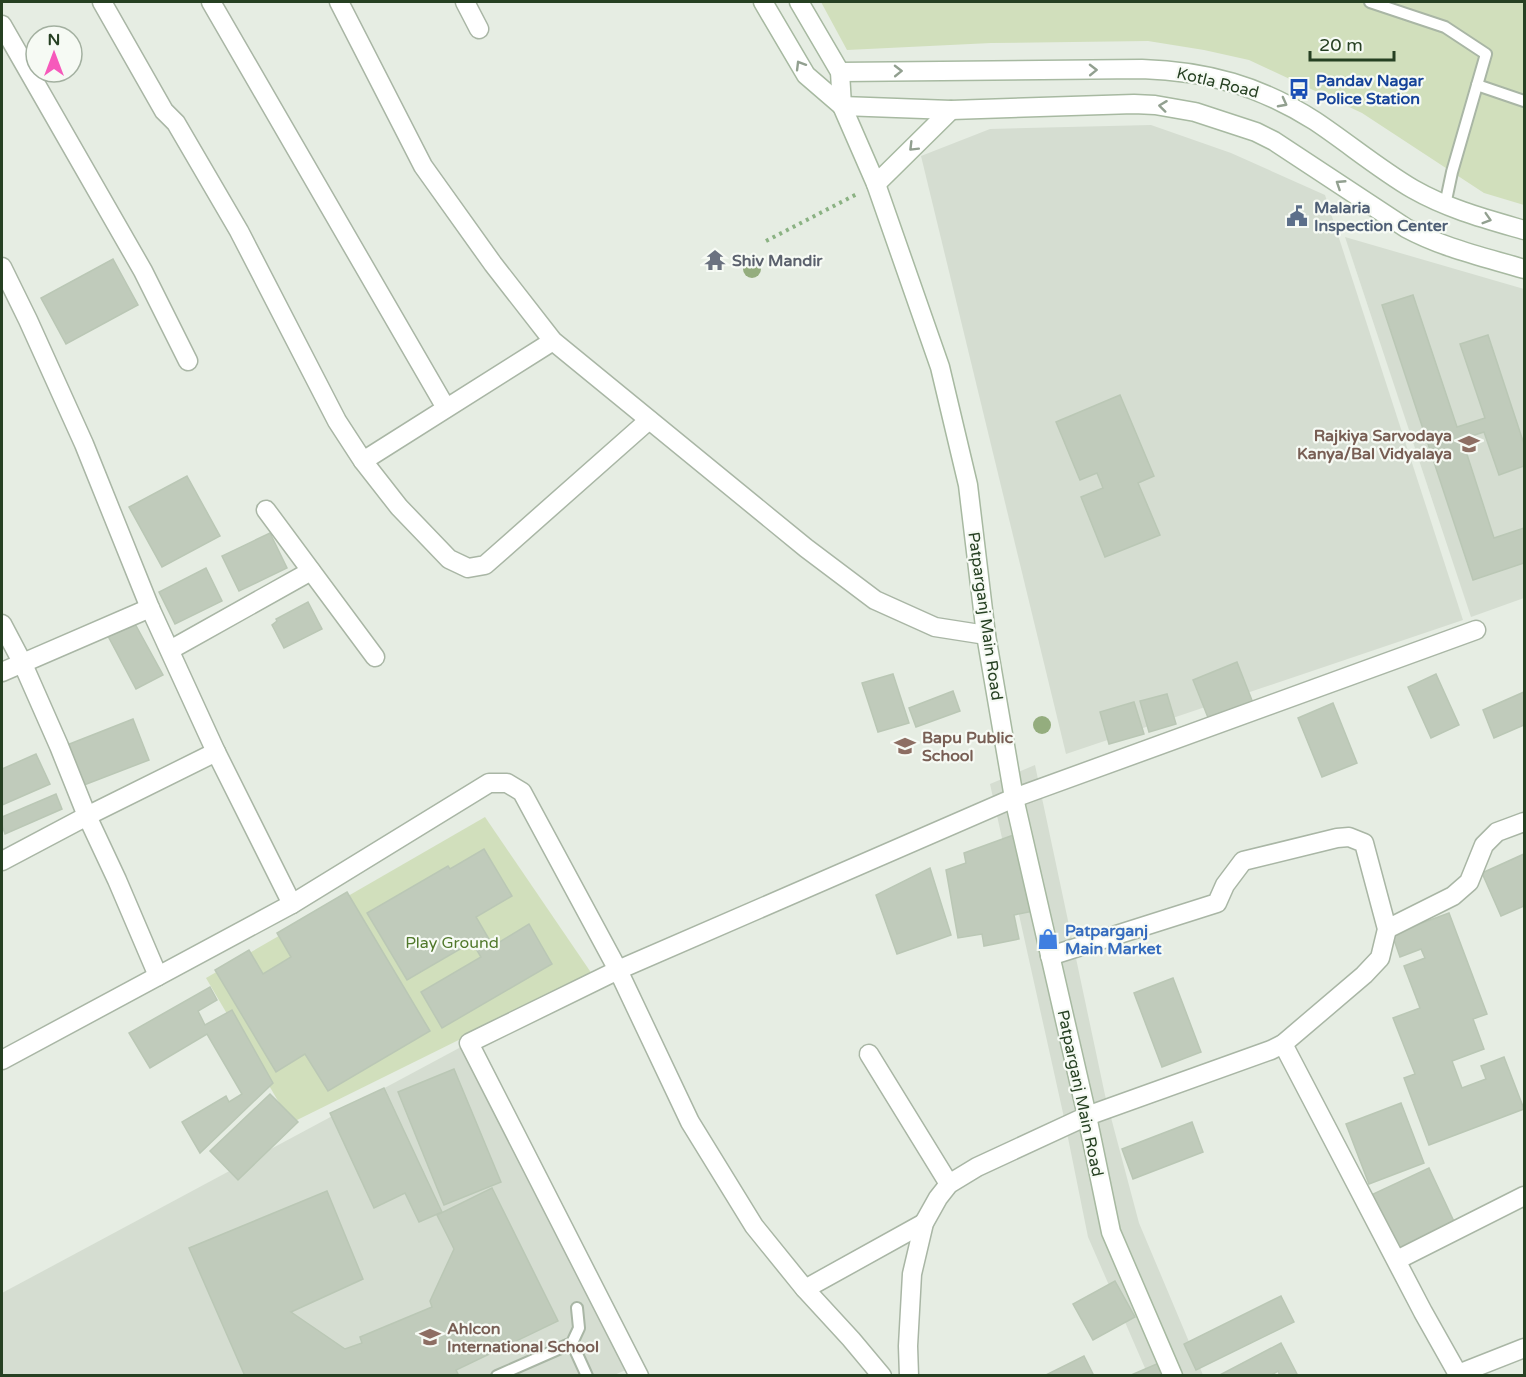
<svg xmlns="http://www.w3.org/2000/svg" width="1526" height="1377" font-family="'Varela Round',sans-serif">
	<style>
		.built { fill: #d5ddd1 }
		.green { fill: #d1dfbc }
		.building { fill: #c0cbbb; stroke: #bac7b5; stroke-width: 1.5 }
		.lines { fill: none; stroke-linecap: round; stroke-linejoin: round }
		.lane-casing { stroke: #a9b6a5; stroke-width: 14 }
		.street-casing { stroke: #a9b6a5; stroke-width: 21 }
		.secondary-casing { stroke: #a7b9a1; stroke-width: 21 }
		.path { stroke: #8bb283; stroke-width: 4; stroke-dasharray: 3 4.5; stroke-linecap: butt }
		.lane { stroke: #fff; stroke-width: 10 }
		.street { stroke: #fff; stroke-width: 18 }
		.secondary { stroke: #fff; stroke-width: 18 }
		.tree { fill: #94ad7e }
		.oneway { stroke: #92a090 }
		.labels { text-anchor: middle; stroke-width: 4.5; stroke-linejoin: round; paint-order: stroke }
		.transit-label { font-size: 16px; font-weight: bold; fill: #164399; stroke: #f6faf4; text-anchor: start }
		.street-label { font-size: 16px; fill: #264022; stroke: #f6faf4 }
		.service-label { font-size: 16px; font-weight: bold; fill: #4e5e75; stroke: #f6faf4; text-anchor: start }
		.worship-label { font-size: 16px; font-weight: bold; fill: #5b616d; stroke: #f6faf4; text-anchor: start }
		.education-label { font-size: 16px; font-weight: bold; fill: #785e54; stroke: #f6faf4; text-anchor: start }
		.shop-label { font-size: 16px; font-weight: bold; fill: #366cbe; stroke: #f6faf4; text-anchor: start }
		.park-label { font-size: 16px; fill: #50782b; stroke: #f6faf4 }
	</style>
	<rect width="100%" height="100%" fill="#e6ede3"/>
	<g class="built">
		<polygon points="1151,125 1231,153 1325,195 1463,620 1066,754 921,156 990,129"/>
		<polygon points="1345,237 1524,289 1524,598 1471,617"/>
		<polygon points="1035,765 1105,1095 1139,1223 1203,1375 1148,1375 1088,1237 1063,1113 990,784"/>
		<polygon points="461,1047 637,1365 612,1376 2,1376 2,1293"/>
	</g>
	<g class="green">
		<polygon points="821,2 1524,2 1524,205 1484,193 1362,113 1249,60 1204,50 1148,41 991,43 847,50"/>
		<polygon points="485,817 592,974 291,1123 206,978"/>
	</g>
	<g class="building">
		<polygon points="113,259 138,305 66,344 41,298"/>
		<polygon points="1413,295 1457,427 1485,418 1460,344 1488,335 1524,444 1524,466 1499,475 1484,432 1462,439 1494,538 1524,528 1524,563 1473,580 1382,305"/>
		<polygon points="1120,395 1154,476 1138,483 1160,535 1105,557 1081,497 1103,488 1097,473 1080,480 1056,422"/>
		<polygon points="187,476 220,536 162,567 129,507"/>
		<polygon points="270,533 287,568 239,591 222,556"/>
		<polygon points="206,568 222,601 175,624 159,592"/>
		<polygon points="308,602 322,629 284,648 272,625 277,621 276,619"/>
		<polygon points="134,622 163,675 136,689 108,636"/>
		<polygon points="1237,662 1255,708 1211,725 1193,680"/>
		<polygon points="893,674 909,723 878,732 862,683"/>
		<polygon points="1436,674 1459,725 1431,738 1408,687"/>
		<polygon points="953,691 960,711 916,727 909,708"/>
		<polygon points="1524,692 1524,725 1494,738 1483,710"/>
		<polygon points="1167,694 1176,724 1149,732 1140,701"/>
		<polygon points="1134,702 1144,734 1109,744 1100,712"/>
		<polygon points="1333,703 1357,763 1322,777 1298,718"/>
		<polygon points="133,719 149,760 84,785 67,745"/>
		<polygon points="36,754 50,784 2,805 2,769"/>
		<polygon points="56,794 62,809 5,834 2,825 2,817"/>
		<polygon points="1019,833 1034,911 1014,915 1019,939 984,946 982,934 958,938 946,870 966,863 964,853"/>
		<polygon points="484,849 512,896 476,917 493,946 529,924 552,964 442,1028 421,992 481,957 472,942 407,980 367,913 448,866 450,869"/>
		<polygon points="1524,854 1524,906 1501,916 1482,873"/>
		<polygon points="930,868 951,935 897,954 876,895"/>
		<polygon points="347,892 430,1031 328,1091 305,1054 276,1072 215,970 249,950 263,974 291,957 277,933"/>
		<polygon points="1449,913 1487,1014 1473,1019 1484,1049 1452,1061 1462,1088 1486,1079 1481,1066 1504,1057 1524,1109 1429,1145 1404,1078 1415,1074 1393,1018 1420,1008 1404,966 1425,958 1421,949 1400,957 1392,934"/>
		<polygon points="1173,978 1201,1052 1162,1067 1134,993"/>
		<polygon points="210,987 217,1000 198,1011 205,1025 232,1010 273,1083 200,1153 182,1122 226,1096 229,1102 242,1094 207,1034 150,1068 129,1033"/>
		<polygon points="454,1069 501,1182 444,1205 398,1092"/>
		<polygon points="384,1088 442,1212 419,1222 405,1193 374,1208 330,1113"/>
		<polygon points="270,1094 298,1122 238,1180 210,1151"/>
		<polygon points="1401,1103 1424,1163 1369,1184 1346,1124"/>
		<polygon points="1192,1122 1203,1152 1133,1179 1122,1149"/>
		<polygon points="1429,1168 1457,1228 1399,1254 1371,1195"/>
		<polygon points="492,1188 558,1321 456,1370 458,1374 455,1376 245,1376 189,1248 327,1191 363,1279 291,1312 345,1349 362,1343 360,1337 432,1307 430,1301 454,1249 437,1215"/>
		<polygon points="1115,1281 1135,1317 1093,1340 1073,1304"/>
		<polygon points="1281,1296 1294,1322 1196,1370 1184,1344"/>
		<polygon points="1281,1343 1298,1376 1280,1376 1278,1371 1270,1376 1218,1376"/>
		<polygon points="1084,1356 1094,1376 1044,1376"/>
		<polygon points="1159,1363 1165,1376 1129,1376"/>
	</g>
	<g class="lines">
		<defs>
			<g id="lane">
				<polyline points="1370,2 1445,27 1486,54 1452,172 1445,205"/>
				<polyline points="1477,85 1524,101"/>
				<polyline points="572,1343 587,1376"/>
				<polyline points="497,1376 572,1343 579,1328 577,1308"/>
			</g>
			<g id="street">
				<polyline points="102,2 164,111 176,123 239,231 337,421 363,461 399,507 449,559 468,568 485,565 649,420"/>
				<polyline points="211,2 446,408"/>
				<polyline points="339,2 423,166 493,264 553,341 806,548 875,600 935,627 986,635"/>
				<polyline points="465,2 479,29"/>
				<polyline points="2,25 143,271 188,361"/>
				<polyline points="2,267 28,320 84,444 150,608 216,752 292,904"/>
				<polyline points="363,461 553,341"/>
				<polyline points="266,510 375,657"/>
				<polyline points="2,624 22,662 59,746 87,816 117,880 158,976"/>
				<polyline points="170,650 311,571"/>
				<polyline points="2,672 150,608"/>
				<polyline points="2,861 87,816 216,752"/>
				<polyline points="1387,929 1453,896 1469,882 1484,845 1497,832 1524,822"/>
				<polyline points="1283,1044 1423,1312 1459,1376"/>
				<polyline points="869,1054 949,1184"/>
				<polyline points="2,1060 292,904 489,783 507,783 522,792 618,970 1014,798 1476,630"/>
				<polyline points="1397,1260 1524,1196"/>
				<polyline points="805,1289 924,1223"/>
				<polyline points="1458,1374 1524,1348"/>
				<polyline points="639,1376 469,1043 618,970 690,1122 754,1226 805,1289 851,1339 882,1376"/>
				<polyline points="909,1376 908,1346 912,1274 924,1223 938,1198 949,1184 977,1167 1087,1116 1271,1050 1283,1044 1364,975 1380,958 1387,929 1364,843 1349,837 1337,838 1243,861 1225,885 1217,903 1050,956"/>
			</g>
			<g id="secondary">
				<polyline points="763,2 806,75 842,106"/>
				<polyline points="799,2 840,72 842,106 876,184 940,367 968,485 986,635 1014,798 1087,1116 1111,1232 1173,1376"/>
				<path d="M840,72L1142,69C1207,71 1260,86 1315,121C1348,143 1379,169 1413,189C1448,209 1486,219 1524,230"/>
				<path d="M842,106L951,110L1134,104L1155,105L1195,112L1256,132L1274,141L1406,228C1443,248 1484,257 1524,269"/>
				<polyline points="876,184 951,110"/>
			</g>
		</defs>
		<use href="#lane" class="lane-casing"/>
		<use href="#street" class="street-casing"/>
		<use href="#secondary" class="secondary-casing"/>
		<polyline class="path" points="766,241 857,194"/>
		<use href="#lane" class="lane"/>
		<use href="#street" class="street"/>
		<use href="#secondary" class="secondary"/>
	</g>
	<g class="tree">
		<circle cx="752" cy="269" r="9"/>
		<circle cx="1042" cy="725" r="9"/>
	</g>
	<defs><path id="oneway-chevron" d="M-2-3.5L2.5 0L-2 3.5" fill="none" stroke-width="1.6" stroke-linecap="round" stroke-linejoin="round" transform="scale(1.5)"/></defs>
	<g class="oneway">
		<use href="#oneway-chevron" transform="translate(800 65) rotate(-121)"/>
		<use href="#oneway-chevron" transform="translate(1093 70) rotate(-1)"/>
		<use href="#oneway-chevron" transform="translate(898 71) rotate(-1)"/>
		<use href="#oneway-chevron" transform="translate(1283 103) rotate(28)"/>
		<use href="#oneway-chevron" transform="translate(1163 106) rotate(-173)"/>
		<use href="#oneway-chevron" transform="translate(913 147) rotate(135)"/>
		<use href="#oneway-chevron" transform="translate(1340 184) rotate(-147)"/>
		<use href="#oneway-chevron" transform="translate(1487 219) rotate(17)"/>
	</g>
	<defs>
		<symbol id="bus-bare" viewBox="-9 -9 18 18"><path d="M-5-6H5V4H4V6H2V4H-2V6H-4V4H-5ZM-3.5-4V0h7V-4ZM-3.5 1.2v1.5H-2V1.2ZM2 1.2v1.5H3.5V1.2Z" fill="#1a4fb4" stroke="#f6faf4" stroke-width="2.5" paint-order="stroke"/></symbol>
		<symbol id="civic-bare" viewBox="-9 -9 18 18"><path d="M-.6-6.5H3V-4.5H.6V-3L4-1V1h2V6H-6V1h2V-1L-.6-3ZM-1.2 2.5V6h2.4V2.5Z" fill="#5c6f8a" stroke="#f6faf4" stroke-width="2.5" paint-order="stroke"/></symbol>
		<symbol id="temple-bare" viewBox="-9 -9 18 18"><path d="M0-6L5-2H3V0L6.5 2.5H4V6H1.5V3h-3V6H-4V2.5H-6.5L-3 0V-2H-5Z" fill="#6b7280" stroke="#f6faf4" stroke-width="2.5" paint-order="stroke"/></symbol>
		<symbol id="school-bare" viewBox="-9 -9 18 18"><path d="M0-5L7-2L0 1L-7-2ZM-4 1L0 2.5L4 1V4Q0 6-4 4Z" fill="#8d6e63" stroke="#f6faf4" stroke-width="2.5" paint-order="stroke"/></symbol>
		<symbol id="shop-bare" viewBox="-9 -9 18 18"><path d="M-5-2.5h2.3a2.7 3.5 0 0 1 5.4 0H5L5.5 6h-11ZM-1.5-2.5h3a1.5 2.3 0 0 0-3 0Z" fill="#3f7fe0" stroke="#f6faf4" stroke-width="2.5" paint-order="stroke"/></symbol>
	</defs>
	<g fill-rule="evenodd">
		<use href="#bus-bare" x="1284" y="74" width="30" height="30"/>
		<use href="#civic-bare" x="1282" y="201" width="30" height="30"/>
		<use href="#temple-bare" x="700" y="245" width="30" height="30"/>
		<use href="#school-bare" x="1454" y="429" width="30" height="30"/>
		<use href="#school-bare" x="890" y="731" width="30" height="30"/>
		<use href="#shop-bare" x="1033" y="924" width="30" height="30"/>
		<use href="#school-bare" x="415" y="1322" width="30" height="30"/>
	</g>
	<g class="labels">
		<g class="transit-label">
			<text x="1316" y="86">Pandav Nagar<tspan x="1316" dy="18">Police Station</tspan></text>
		</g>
		<g class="street-label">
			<text transform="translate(1218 82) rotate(14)" y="6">Kotla Road</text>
			<text transform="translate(986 616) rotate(82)" y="6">Patparganj Main Road</text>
			<text transform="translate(1081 1093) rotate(78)" y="6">Patparganj Main Road</text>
		</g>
		<g class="service-label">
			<text x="1314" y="213">Malaria<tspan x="1314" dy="18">Inspection Center</tspan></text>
		</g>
		<g class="worship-label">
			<text x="732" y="266">Shiv Mandir</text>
		</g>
		<g class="education-label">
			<text x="1452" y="441" text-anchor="end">Rajkiya Sarvodaya<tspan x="1452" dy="18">Kanya/Bal Vidyalaya</tspan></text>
			<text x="922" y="743">Bapu Public<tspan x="922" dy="18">School</tspan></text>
			<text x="447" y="1334">Ahlcon<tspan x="447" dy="18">International School</tspan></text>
		</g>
		<g class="shop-label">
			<text x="1065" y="936">Patparganj<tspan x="1065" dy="18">Main Market</tspan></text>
		</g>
		<g class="park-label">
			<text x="452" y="948">Play Ground</text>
		</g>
	</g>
	<rect width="1526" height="1377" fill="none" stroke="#264022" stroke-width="6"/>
	<g transform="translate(54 54)"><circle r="28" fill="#f6faf4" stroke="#a3b0a0" stroke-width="1.5"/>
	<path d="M0-4.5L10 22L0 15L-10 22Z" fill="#f659bb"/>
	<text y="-9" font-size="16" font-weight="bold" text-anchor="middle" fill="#264022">N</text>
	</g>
	<path d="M1310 51v9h84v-9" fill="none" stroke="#264022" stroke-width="3"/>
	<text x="1319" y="51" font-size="18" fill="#264022" stroke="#f6faf4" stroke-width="4.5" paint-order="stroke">20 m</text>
</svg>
